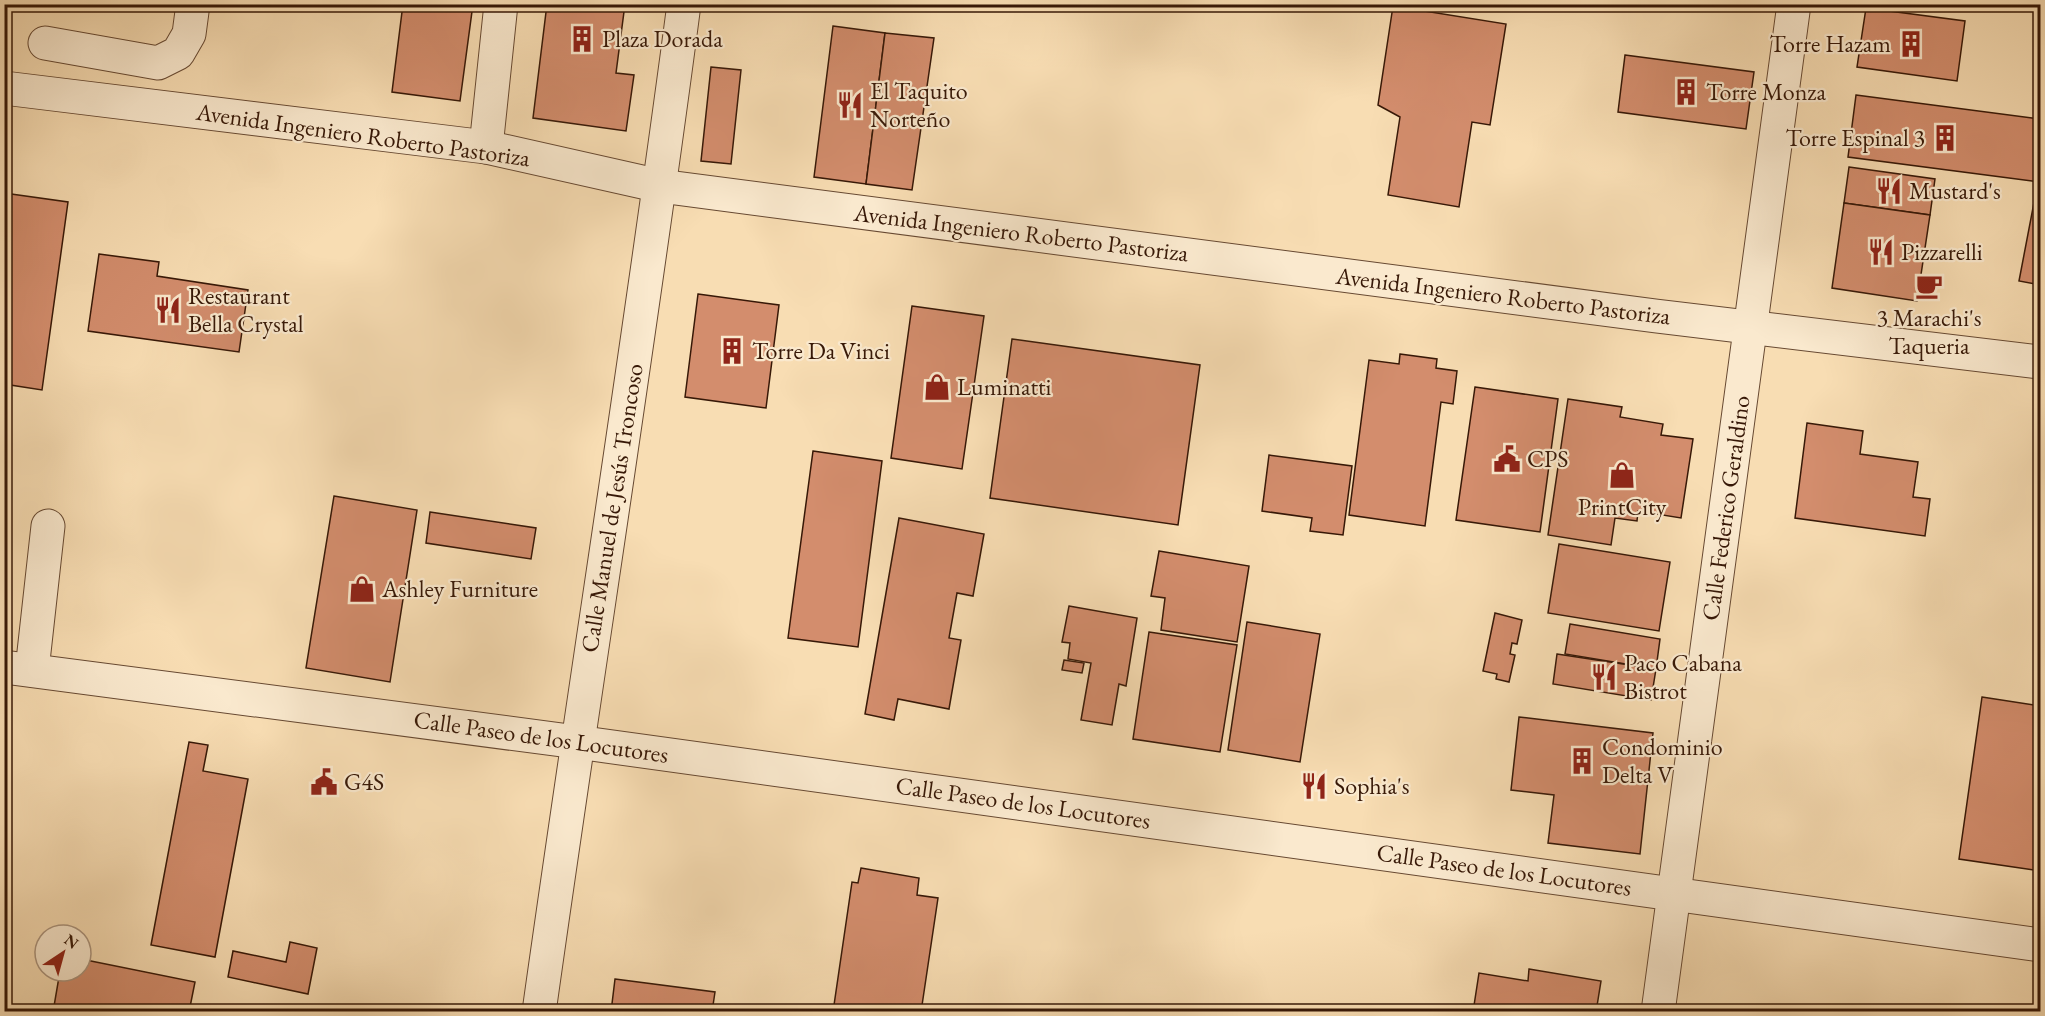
<svg xmlns="http://www.w3.org/2000/svg" width="2045" height="1016" font-family="'EB Garamond',serif">
	<style>
		.building { fill: #d38d6d; stroke: #371807; stroke-width: 1.5 }
		.lines { fill: none; stroke-linecap: round; stroke-linejoin: round }
		.minor-casing { stroke: #674932; stroke-width: 35 }
		.minor { stroke: #fae9ce; stroke-width: 33 }
		.labels { text-anchor: middle; stroke-width: 4.5; stroke-linejoin: round; paint-order: stroke }
		.poi-label { font-size: 24px; fill: #371807; stroke: #fae9ce; text-anchor: start }
		.street-label { font-size: 24px; fill: #371807; stroke: #fae9ce }
	</style>
	<rect width="100%" height="100%" fill="#f8ddb3"/>
	<filter id="stains"><feTurbulence type="fractalNoise" baseFrequency=".00333" numOctaves="4"/><feColorMatrix values="0 0 0 0 .2 0 0 0 0 .09 0 0 0 0 .02 0 0 0 .5 -.17"/></filter>
	<radialGradient id="worn" r=".72"><stop offset=".6" stop-color="#630" stop-opacity="0"/><stop offset="1" stop-color="#630" stop-opacity=".3"/></radialGradient>
	<g class="building">
		<polygon points="403,4 473,4 460,101 392,92"/>
		<polygon points="547,4 625,4 616,73 634,75 626,131 533,118"/>
		<polygon points="1393,6 1506,24 1490,125 1472,122 1459,207 1388,195 1400,117 1378,105"/>
		<polygon points="1866,8 1965,21 1957,81 1857,67"/>
		<polygon points="833,26 885,33 866,184 814,177"/>
		<polygon points="885,33 934,38 912,190 866,184"/>
		<polygon points="1625,55 1754,72 1746,129 1618,112"/>
		<polygon points="711,67 741,70 731,164 701,161"/>
		<polygon points="1856,95 2040,119 2040,182 1848,157"/>
		<polygon points="1849,167 1935,179 1930,215 1844,203"/>
		<polygon points="2040,171 2040,285 2019,281"/>
		<polygon points="4,193 68,202 42,390 4,384"/>
		<polygon points="1844,203 1930,215 1917,301 1832,288"/>
		<polygon points="99,254 159,262 157,276 248,290 239,352 88,331"/>
		<polygon points="698,294 779,305 766,408 685,397"/>
		<polygon points="912,306 984,316 962,469 891,458"/>
		<polygon points="1012,339 1200,365 1178,525 990,498"/>
		<polygon points="1400,354 1437,359 1436,368 1457,371 1453,404 1441,402 1425,526 1349,515 1369,360 1399,364"/>
		<polygon points="1475,387 1558,399 1540,532 1456,520"/>
		<polygon points="1568,399 1622,407 1620,417 1663,424 1661,435 1693,439 1681,518 1638,511 1637,521 1615,518 1611,545 1548,535"/>
		<polygon points="1807,423 1863,431 1860,454 1918,462 1913,497 1930,499 1925,536 1795,518"/>
		<polygon points="813,451 882,461 858,647 788,638"/>
		<polygon points="1269,455 1352,466 1343,535 1310,531 1312,518 1262,511"/>
		<polygon points="334,496 417,510 390,682 306,668"/>
		<polygon points="430,512 536,528 531,559 426,543"/>
		<polygon points="899,518 984,534 973,596 957,593 949,638 961,640 949,709 898,699 894,720 865,714"/>
		<polygon points="1559,544 1670,562 1659,631 1548,613"/>
		<polygon points="1159,551 1249,566 1237,642 1161,630 1165,598 1151,596"/>
		<polygon points="1069,606 1137,618 1126,686 1119,684 1112,725 1081,720 1091,663 1068,659 1070,643 1062,642"/>
		<polygon points="1495,613 1522,620 1517,644 1512,643 1510,654 1515,655 1509,682 1496,679 1497,674 1483,671"/>
		<polygon points="1247,622 1320,634 1300,762 1228,750"/>
		<polygon points="1570,624 1660,639 1656,669 1565,654"/>
		<polygon points="1149,632 1237,645 1220,752 1133,739"/>
		<polygon points="1557,654 1656,669 1651,700 1553,684"/>
		<polygon points="1064,660 1084,663 1082,673 1062,670"/>
		<polygon points="1982,697 2040,706 2040,871 1959,859"/>
		<polygon points="1519,717 1653,733 1640,854 1548,843 1554,795 1511,790"/>
		<polygon points="189,742 208,745 203,771 248,779 215,957 151,945"/>
		<polygon points="861,868 919,878 917,895 938,898 921,1012 833,1012 852,882 858,883"/>
		<polygon points="290,942 317,948 308,994 228,977 233,951 286,962"/>
		<polygon points="81,959 195,982 189,1012 53,1012 60,971 81,971"/>
		<polygon points="1529,969 1601,981 1596,1012 1473,1012 1479,973 1528,981"/>
		<polygon points="615,979 715,992 712,1012 611,1012"/>
	</g>
	<g class="lines">
		<defs>
			<g id="minor">
				<polyline points="45,43 158,63 178,53 189,34 193,4"/>
				<polyline points="4,88 486,147 660,186 1656,316 2040,362"/>
				<polyline points="486,147 501,4"/>
				<polyline points="4,667 577,742 2040,945"/>
				<polyline points="32,670 48,526"/>
				<path d="M539,1012C586,676 640,341 684,4"/>
				<polyline points="1658,1012 1794,4"/>
			</g>
		</defs>
		<use href="#minor" class="minor-casing"/>
		<use href="#minor" class="minor"/>
	</g>
	<defs>
		<symbol id="building-bare" viewBox="-9 -9 18 18"><path d="M-4-6H4V6H1V3H-1V6H-4ZM-2.5-4.3h1.7v1.8h-1.7ZM.8-4.3h1.7v1.8H.8ZM-2.5-1h1.7V.8h-1.7ZM.8-1h1.7V.8H.8Z" fill="#8f2418" stroke="#fae9ce" stroke-width="2.5" paint-order="stroke"/></symbol>
		<symbol id="restaurant-bare" viewBox="-9 -9 18 18"><path d="M-5-6h1v4h1v-4h1v4h1v-4h1v5L-1.5 .5V6h-2V.5L-5-1ZM5-6V6H3V1.5H1.5Q1.5-4 5-6Z" fill="#8f2418" stroke="#fae9ce" stroke-width="2.5" paint-order="stroke"/></symbol>
		<symbol id="cafe-bare" viewBox="-9 -9 18 18"><path d="M-5.5-4.5H6V0H3Q3 3.5 0 3.5H-2.5Q-5.5 3.5-5.5 0ZM3-3.2v2h1.7v-2ZM-6 4.5H4V6H-6Z" fill="#8f2418" stroke="#fae9ce" stroke-width="2.5" paint-order="stroke"/></symbol>
		<symbol id="shop-bare" viewBox="-9 -9 18 18"><path d="M-5-2.5h2.3a2.7 3.5 0 0 1 5.4 0H5L5.5 6h-11ZM-1.5-2.5h3a1.5 2.3 0 0 0-3 0Z" fill="#8f2418" stroke="#fae9ce" stroke-width="2.5" paint-order="stroke"/></symbol>
		<symbol id="civic-bare" viewBox="-9 -9 18 18"><path d="M-.6-6.5H3V-4.5H.6V-3L4-1V1h2V6H-6V1h2V-1L-.6-3ZM-1.2 2.5V6h2.4V2.5Z" fill="#8f2418" stroke="#fae9ce" stroke-width="2.5" paint-order="stroke"/></symbol>
	</defs>
	<g fill-rule="evenodd">
		<use href="#building-bare" x="563" y="20" width="38" height="38"/>
		<use href="#building-bare" x="1892" y="25" width="38" height="38"/>
		<use href="#building-bare" x="1667" y="73" width="38" height="38"/>
		<use href="#restaurant-bare" x="831" y="86" width="38" height="38"/>
		<use href="#building-bare" x="1926" y="119" width="38" height="38"/>
		<use href="#restaurant-bare" x="1870" y="172" width="38" height="38"/>
		<use href="#restaurant-bare" x="1862" y="233" width="38" height="38"/>
		<use href="#cafe-bare" x="1910" y="267" width="38" height="38"/>
		<use href="#restaurant-bare" x="149" y="291" width="38" height="38"/>
		<use href="#building-bare" x="713" y="332" width="38" height="38"/>
		<use href="#shop-bare" x="918" y="368" width="38" height="38"/>
		<use href="#civic-bare" x="1488" y="440" width="38" height="38"/>
		<use href="#shop-bare" x="1603" y="456" width="38" height="38"/>
		<use href="#shop-bare" x="343" y="570" width="38" height="38"/>
		<use href="#restaurant-bare" x="1585" y="658" width="38" height="38"/>
		<use href="#building-bare" x="1563" y="742" width="38" height="38"/>
		<use href="#civic-bare" x="305" y="763" width="38" height="38"/>
		<use href="#restaurant-bare" x="1295" y="767" width="38" height="38"/>
	</g>
	<g class="labels">
		<g class="poi-label">
			<text x="602" y="47">Plaza Dorada</text>
			<text x="1891" y="52" text-anchor="end">Torre Hazam</text>
			<text x="870" y="99">El Taquito<tspan x="870" dy="28">Norteño</tspan></text>
			<text x="1706" y="100">Torre Monza</text>
			<text x="1925" y="146" text-anchor="end">Torre Espinal 3</text>
			<text x="1909" y="199">Mustard's</text>
			<text x="1901" y="260">Pizzarelli</text>
			<text x="188" y="304">Restaurant<tspan x="188" dy="28">Bella Crystal</tspan></text>
			<text x="1929" y="326" text-anchor="middle">3 Marachi's<tspan x="1929" dy="28">Taqueria</tspan></text>
			<text x="752" y="359">Torre Da Vinci</text>
			<text x="957" y="395">Luminatti</text>
			<text x="1527" y="467">CPS</text>
			<text x="1622" y="515" text-anchor="middle">PrintCity</text>
			<text x="382" y="597">Ashley Furniture</text>
			<text x="1624" y="671">Paco Cabana<tspan x="1624" dy="28">Bistrot</tspan></text>
			<text x="1602" y="755">Condominio<tspan x="1602" dy="28">Delta V</tspan></text>
			<text x="344" y="790">G4S</text>
			<text x="1334" y="794">Sophia's</text>
		</g>
		<g class="street-label">
			<text transform="translate(363 135) rotate(8)" y="8">Avenida Ingeniero Roberto Pastoriza</text>
			<text transform="translate(1021 233) rotate(7)" y="8">Avenida Ingeniero Roberto Pastoriza</text>
			<text transform="translate(1503 296) rotate(7)" y="8">Avenida Ingeniero Roberto Pastoriza</text>
			<text transform="translate(612 508) rotate(-81)" y="8">Calle Manuel de Jesús Troncoso</text>
			<text transform="translate(1726 508) rotate(-82)" y="8">Calle Federico Geraldino</text>
			<text transform="translate(541 737) rotate(8)" y="8">Calle Paseo de los Locutores</text>
			<text transform="translate(1023 803) rotate(8)" y="8">Calle Paseo de los Locutores</text>
			<text transform="translate(1504 870) rotate(8)" y="8">Calle Paseo de los Locutores</text>
		</g>
	</g>
	<rect width="2045" height="1016" fill="none" stroke="#f8ddb3" stroke-width="24"/>
	<rect x="6" y="6" width="2033" height="1004" fill="none" stroke="#371807" stroke-width="3"/>
	<rect x="12" y="12" width="2021" height="992" fill="none" stroke="#371807" stroke-width="1.5"/>
	<g transform="translate(63 953) rotate(36)"><circle r="28" fill="#fae9ce" stroke="#ac957e" stroke-width="1.5"/>
	<path d="M0-4.5L10 22L0 15L-10 22Z" fill="#8f2418"/>
	<text y="-9" font-size="16" font-weight="bold" text-anchor="middle" fill="#371807">N</text>
	</g>
	<rect width="100%" height="100%" filter="url(#stains)"/>
	<rect width="100%" height="100%" fill="url(#worn)"/>
</svg>
